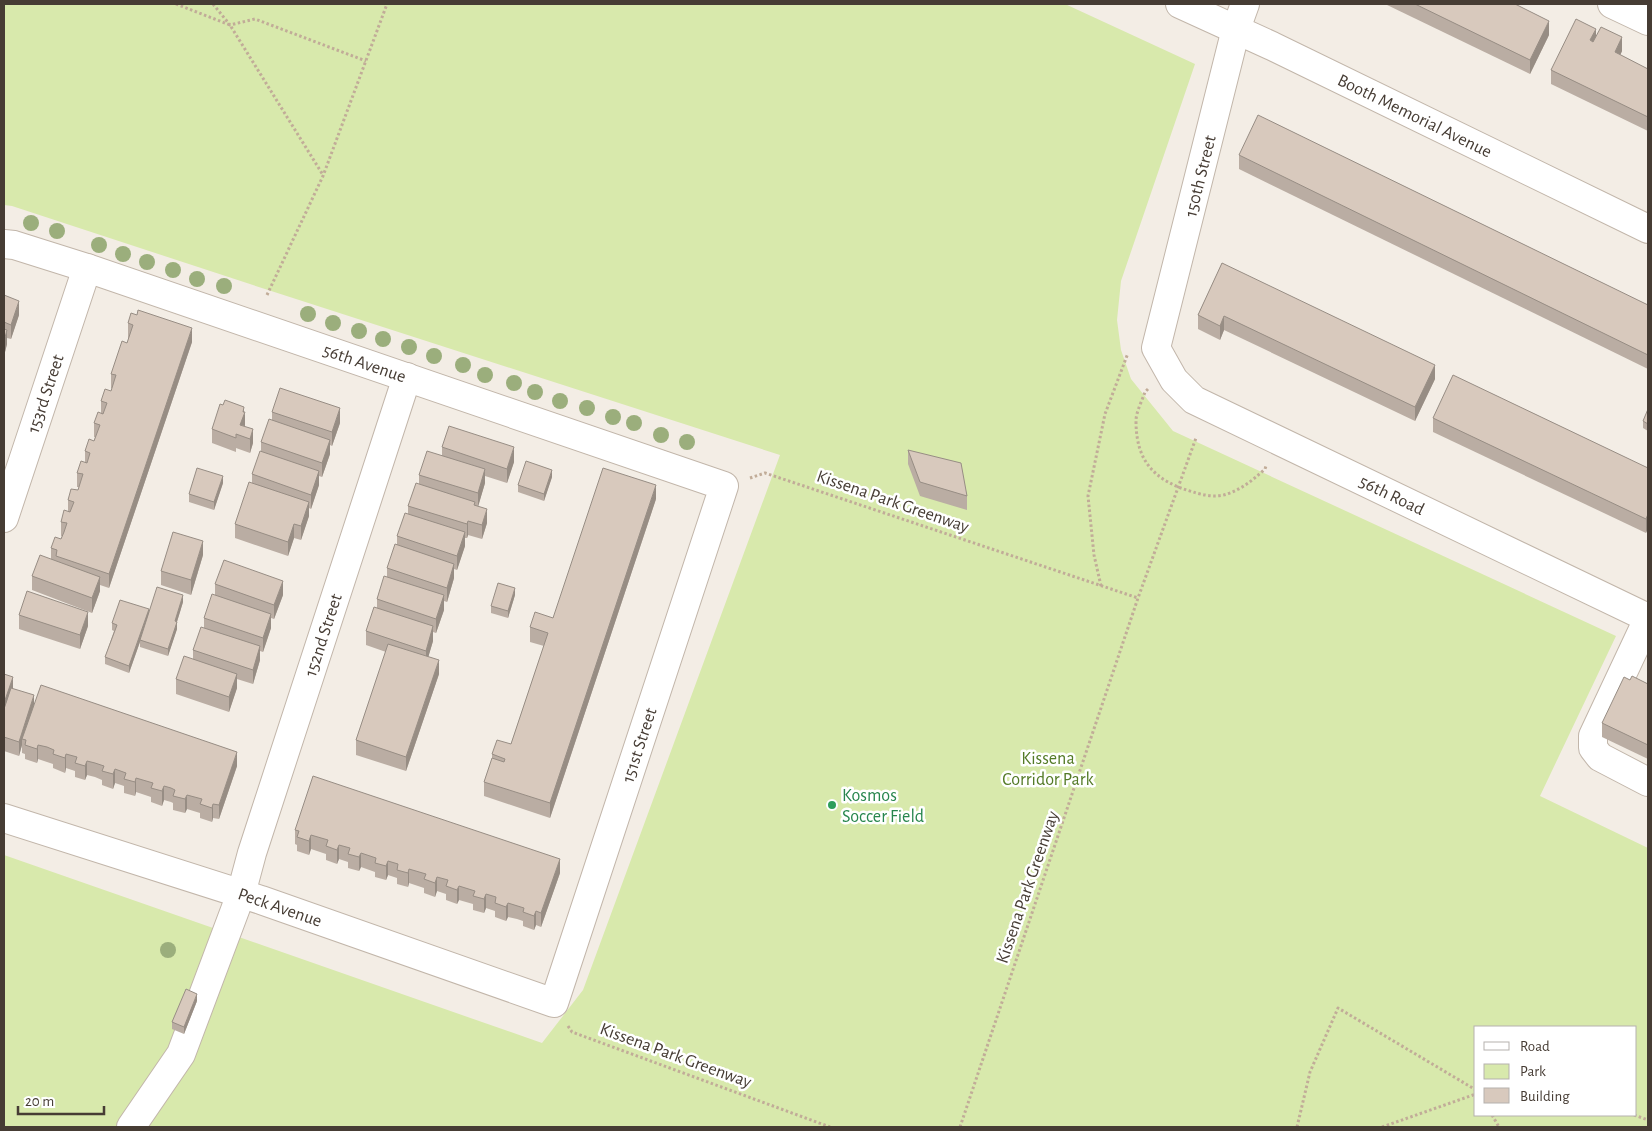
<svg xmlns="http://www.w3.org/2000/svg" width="1652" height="1131" font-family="'Alegreya Sans',sans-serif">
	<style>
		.green { fill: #d8e9ac; fill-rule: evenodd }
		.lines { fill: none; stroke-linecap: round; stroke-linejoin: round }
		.minor-casing { stroke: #c2b6aa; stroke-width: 30 }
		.path { stroke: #c1ac98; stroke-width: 3; stroke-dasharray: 2.5 2.5; stroke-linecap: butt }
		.minor { stroke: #fff; stroke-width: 28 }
		.tree { fill: #9bae7c }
		.wall { fill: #baada3 }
		.shaded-wall { fill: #978d84 }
		.building { fill: #d8c9bd; stroke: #978d84 }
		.leisure-dot { fill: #2e9e5b; stroke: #fff; stroke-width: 2 }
		.labels { text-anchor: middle; stroke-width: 5; stroke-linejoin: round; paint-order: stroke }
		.street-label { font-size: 18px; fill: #463c34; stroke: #fff }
		.park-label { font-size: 18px; fill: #537a26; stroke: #fff }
		.leisure-label { font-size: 18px; fill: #27864d; stroke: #fff; text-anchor: start }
	</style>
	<rect width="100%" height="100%" fill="#f3ede5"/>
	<path class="green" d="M4,4H1065L1195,64L1121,281L1117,320L1121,350L1131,379L1173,431L1616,636L1540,796L1648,848V1127H4V855L542,1043L583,990L780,455L265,289L12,206L4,205ZM1476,1027H1636V1115H1476Z"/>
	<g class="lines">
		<defs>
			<g id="minor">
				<path id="s1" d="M1180,4L1272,46L1648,229"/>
				<path id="s2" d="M1245,4L1236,29L1156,348L1174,380L1194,400L1648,618"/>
				<polyline points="1612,4 1648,21"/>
				<path id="s3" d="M4,244L14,245L87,268L724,486L554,1003L261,900L4,818"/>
				<path id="s4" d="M4,518L87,268"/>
				<polyline points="1648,619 1593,736 1593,748 1600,757 1648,782"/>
				<path id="s5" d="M131,1127L181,1054L241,894L252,853L407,377"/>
			</g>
		</defs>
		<use href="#minor" class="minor-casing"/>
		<g class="path">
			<polyline points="176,4 230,25 323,175"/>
			<polyline points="213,4 230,25 255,19 366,61"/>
			<polyline points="267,295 323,176 387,4"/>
			<path d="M1148,389L1145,392C1142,401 1136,412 1136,421C1136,462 1155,481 1193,492C1202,495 1217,498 1227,494C1242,489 1253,480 1265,469L1266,466"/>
			<polyline points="750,478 765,473 1138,598"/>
			<polyline points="1101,586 1094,555 1088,496 1105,414 1128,353"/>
			<polyline points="568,1026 572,1032 830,1127"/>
			<polyline points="1492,1115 1499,1127"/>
			<polyline points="1634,1115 1648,1120"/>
			<polyline points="960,1127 1138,598 1196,438"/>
			<polyline points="1297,1127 1310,1072 1338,1008 1476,1090"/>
			<polyline points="1382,1127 1476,1094"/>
		</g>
		<use href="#minor" class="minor"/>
	</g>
	<g class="tree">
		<circle cx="31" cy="223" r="8"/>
		<circle cx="57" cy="231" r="8"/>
		<circle cx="99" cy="245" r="8"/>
		<circle cx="123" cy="254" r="8"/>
		<circle cx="147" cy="262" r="8"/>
		<circle cx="173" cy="270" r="8"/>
		<circle cx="197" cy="279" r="8"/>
		<circle cx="224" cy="286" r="8"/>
		<circle cx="308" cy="314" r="8"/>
		<circle cx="333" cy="323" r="8"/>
		<circle cx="359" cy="331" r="8"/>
		<circle cx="383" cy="339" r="8"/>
		<circle cx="409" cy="347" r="8"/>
		<circle cx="434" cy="356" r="8"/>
		<circle cx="463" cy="365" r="8"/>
		<circle cx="485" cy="375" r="8"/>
		<circle cx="514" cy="383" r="8"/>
		<circle cx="535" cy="392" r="8"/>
		<circle cx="560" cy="401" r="8"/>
		<circle cx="587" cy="408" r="8"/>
		<circle cx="613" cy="417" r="8"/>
		<circle cx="634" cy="423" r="8"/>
		<circle cx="661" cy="435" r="8"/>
		<circle cx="687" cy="442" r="8"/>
		<circle cx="168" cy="950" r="8"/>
	</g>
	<g class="wall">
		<polygon points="1385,4 1515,4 1549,35 1530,74"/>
		<polygon points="1596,36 1622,51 1620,55 1648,69 1648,131 1551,84 1551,70"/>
		<polygon points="1239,155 1648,305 1648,369 1239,169"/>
		<polygon points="1222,263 1435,379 1415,421 1224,330 1220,340 1198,329 1198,315"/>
		<polygon points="4,295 19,315 11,339 7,338 7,344 4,356"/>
		<polygon points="128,323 192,342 109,588 100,585 100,591 92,613 32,590 32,576 51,559 51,548 61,539 62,536 61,536 61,522 68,512 68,500 78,490 79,487 77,487 77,473 85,462 85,451 94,441 95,437 94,437 94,423 101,413 101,401 111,391 112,388 111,388 111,374 127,343 129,338 128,338"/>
		<polygon points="1648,409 1648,431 1643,428 1643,421"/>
		<polygon points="244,412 245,426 253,443 250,453 236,448 236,452 212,443 212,429"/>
		<polygon points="272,412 340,423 332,446 330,445 330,454 322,477 319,476 319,485 311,509 309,508 309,516 301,540 294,538 288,556 235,538 235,524 252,483 252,474 261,451 261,442 272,420"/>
		<polygon points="1433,418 1648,468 1648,528 1646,533 1433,432"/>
		<polygon points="442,447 514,462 507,483 485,476 485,483 478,506 487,523 482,539 468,535 467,538 465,538 465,546 457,570 454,569 454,578 447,602 444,601 444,610 436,633 433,632 433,641 428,657 439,674 406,771 356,755 356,740 386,652 366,645 366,631 377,608 377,599 387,577 387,568 397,545 397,536 408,514 408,506 419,484 419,475 442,456"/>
		<polygon points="908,450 967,496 967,510 920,496 908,464"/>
		<polygon points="552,477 544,501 518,492 518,485"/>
		<polygon points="223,483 214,510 189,502 189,494"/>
		<polygon points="656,499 550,818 484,796 484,782 492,759 492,754 511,744 544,646 530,642 530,627 553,618"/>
		<polygon points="203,555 191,595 161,585 161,571"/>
		<polygon points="215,584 283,595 274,619 271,618 271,628 263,652 260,651 260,660 253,684 237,679 237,688 229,712 176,694 176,679 193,659 193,650 204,628 204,618 215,595"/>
		<polygon points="515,595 508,618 491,613 491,606"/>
		<polygon points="183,602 177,622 177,629 168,656 140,647 140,642 129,673 105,664 105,657 114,631 112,630 112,623"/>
		<polygon points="19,615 88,626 80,649 19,629"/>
		<polygon points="4,674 13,689 34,705 237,766 219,819 213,818 212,822 200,818 200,813 187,809 185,813 173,810 173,803 171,802 164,800 162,806 151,802 151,797 136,792 135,796 124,793 124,786 115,783 113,789 102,785 102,780 95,777 87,775 85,780 75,777 75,771 66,768 65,773 53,768 53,764 38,759 37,763 25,759 25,754 22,753 22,745 19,756 4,751"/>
		<polygon points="1630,680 1648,684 1648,759 1602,737 1602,723"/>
		<polygon points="295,830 560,873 541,927 536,925 534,930 523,926 523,921 517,919 508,917 506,921 495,917 495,911 486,908 484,913 473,910 473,904 459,900 457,904 446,900 446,894 437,891 435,897 424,893 424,888 409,883 408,887 397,884 397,878 388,875 386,880 375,877 375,872 361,867 359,871 348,868 348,862 339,859 337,864 326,860 326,854 311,849 309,855 297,851 297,845 295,844"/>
		<polygon points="197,1001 184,1034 172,1029 172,1022"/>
	</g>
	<g class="shaded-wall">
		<polygon points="1549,21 1549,35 1530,74 1530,60"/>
		<polygon points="1596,29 1596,43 1590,40"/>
		<polygon points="1622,37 1622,51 1615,67 1615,52"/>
		<polygon points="19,301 19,315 11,339 11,325"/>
		<polygon points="1224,316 1224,330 1220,340 1220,326"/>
		<polygon points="192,328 192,342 109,588 109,574"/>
		<polygon points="7,330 7,344 4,356 4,341"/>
		<polygon points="1435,365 1435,379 1415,421 1415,407"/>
		<polygon points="244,407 244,415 245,412 245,426 240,425"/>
		<polygon points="340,408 340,423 332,446 332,432"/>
		<polygon points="253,429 253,443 250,453 250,439"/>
		<polygon points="330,440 330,454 322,477 322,463"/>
		<polygon points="514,447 514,462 507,483 507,469"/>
		<polygon points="485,469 485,483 478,507 478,493"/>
		<polygon points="552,470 552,477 544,501 544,494"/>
		<polygon points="319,471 319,485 311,509 311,495"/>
		<polygon points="223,476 223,483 214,510 214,502"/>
		<polygon points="656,485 656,499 550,818 550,803"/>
		<polygon points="309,502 309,516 301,540 301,526"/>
		<polygon points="487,509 487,523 482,539 482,525"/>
		<polygon points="1648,514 1648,528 1646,533 1646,519"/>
		<polygon points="468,521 468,535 467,538 467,524"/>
		<polygon points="294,524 294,538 288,556 288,542"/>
		<polygon points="465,532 465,546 457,570 457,556"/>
		<polygon points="203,541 203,555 191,595 191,580"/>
		<polygon points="454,564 454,578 447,602 447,588"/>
		<polygon points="100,577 100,591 92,613 92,598"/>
		<polygon points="283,581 283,595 274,619 274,605"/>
		<polygon points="515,588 515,595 508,618 508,611"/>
		<polygon points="183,595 183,602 175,628 175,621"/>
		<polygon points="444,595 444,610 436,633 436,619"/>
		<polygon points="149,609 149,616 129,673 129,666"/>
		<polygon points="88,612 88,626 80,649 80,635"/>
		<polygon points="271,614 271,628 263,652 263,638"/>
		<polygon points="177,622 177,629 168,656 168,649"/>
		<polygon points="433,626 433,641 426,665 426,651"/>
		<polygon points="260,646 260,660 253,684 253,670"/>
		<polygon points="439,660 439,674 406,771 406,757"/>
		<polygon points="237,674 237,688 229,712 229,697"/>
		<polygon points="13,677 13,691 4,717 4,703"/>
		<polygon points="34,695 34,710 22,739 22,745 19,756 19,742"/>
		<polygon points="38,745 38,759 37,763 37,749"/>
		<polygon points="237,752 237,766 219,819 219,805"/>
		<polygon points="66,754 66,768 65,773 65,758"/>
		<polygon points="87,761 87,775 85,780 85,766"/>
		<polygon points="115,769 115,783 113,789 113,774"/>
		<polygon points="136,778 136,792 135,796 135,782"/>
		<polygon points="164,786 164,800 162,806 162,791"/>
		<polygon points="187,795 187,809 185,813 185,799"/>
		<polygon points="213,804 213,818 212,822 212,808"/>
		<polygon points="311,835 311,849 309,855 309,841"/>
		<polygon points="339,845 339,859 337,864 337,850"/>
		<polygon points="361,853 361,867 359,871 359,857"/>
		<polygon points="560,859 560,873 541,927 541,913"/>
		<polygon points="388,861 388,875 386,880 386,866"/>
		<polygon points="409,869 409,883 408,887 408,873"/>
		<polygon points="437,877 437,891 435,897 435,883"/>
		<polygon points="459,886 459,900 457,904 457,890"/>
		<polygon points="486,894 486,908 484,913 484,899"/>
		<polygon points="508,903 508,917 506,921 506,907"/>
		<polygon points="536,911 536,925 534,930 534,916"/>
		<polygon points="197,994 197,1001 184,1034 184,1027"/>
	</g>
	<g class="building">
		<polygon points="1415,4 1515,4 1549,21 1530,60"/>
		<polygon points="1576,19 1596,29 1590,40 1593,42 1601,27 1622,37 1615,52 1648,69 1648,117 1551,70"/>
		<polygon points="1258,115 1648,305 1648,355 1239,155"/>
		<polygon points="1222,263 1435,365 1415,407 1224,316 1220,326 1198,315"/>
		<polygon points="4,295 19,301 11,325 4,322"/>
		<polygon points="138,310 192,328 109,574 56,556 57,550 51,548 55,537 61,539 64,532 67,523 61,522 64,510 70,512 74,502 68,500 71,489 78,490 83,474 77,473 81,461 87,463 90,453 85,451 89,439 94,441 100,425 94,423 98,412 103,414 107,403 101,401 105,389 111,391 116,375 111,374 122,341 127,343 133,325 128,323 131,313 137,315"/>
		<polygon points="4,329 7,330 4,341"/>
		<polygon points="1453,375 1648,468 1648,514 1646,519 1433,418"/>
		<polygon points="280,388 340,408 332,432 272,412"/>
		<polygon points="225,400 244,407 243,412 245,412 240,425 253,429 250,439 236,434 236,438 212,429 220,404 223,405"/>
		<polygon points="1648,409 1648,424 1643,421"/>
		<polygon points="269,419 330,440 322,463 261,442"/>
		<polygon points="449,426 514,447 507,469 442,447"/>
		<polygon points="908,450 961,463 967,496 920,482"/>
		<polygon points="260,451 319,471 311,495 252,474"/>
		<polygon points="427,451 485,469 478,493 419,475"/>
		<polygon points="526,461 552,470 544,494 518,485"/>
		<polygon points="197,468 223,476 214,502 189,494"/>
		<polygon points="603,468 656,485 550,803 484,782 492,758 504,762 505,759 492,754 497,740 511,744 548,633 530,627 535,612 553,618"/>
		<polygon points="249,482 309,502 301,526 294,524 288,542 235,524"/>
		<polygon points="416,483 475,502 474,505 487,509 482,525 468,521 467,524 408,506"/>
		<polygon points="405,513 465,532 457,556 397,536"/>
		<polygon points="173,532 203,541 191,580 161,571"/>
		<polygon points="395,544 454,564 447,588 387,568"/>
		<polygon points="40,555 100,577 92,598 32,576"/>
		<polygon points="224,560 283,581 274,605 215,584"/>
		<polygon points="384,576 444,595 436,619 377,599"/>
		<polygon points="498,583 515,588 508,611 491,606"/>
		<polygon points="157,587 183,595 175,621 177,622 168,649 140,640"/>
		<polygon points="27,591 88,612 80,635 19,615"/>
		<polygon points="212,594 271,614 263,638 204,618"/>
		<polygon points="120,600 149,609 129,666 105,657 117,625 112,623"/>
		<polygon points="374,607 433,626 426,651 366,631"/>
		<polygon points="201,627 260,646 253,670 193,650"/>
		<polygon points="388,644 439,660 406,757 356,740"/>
		<polygon points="184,656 237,674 229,697 176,679"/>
		<polygon points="4,674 13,677 4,703"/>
		<polygon points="1632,676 1648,684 1648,745 1602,723 1624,677 1630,680"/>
		<polygon points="41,685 237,752 219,805 213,804 212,808 200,804 202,799 187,795 185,799 173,796 175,790 171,788 164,786 162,791 151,788 153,783 136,778 135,782 124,779 126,773 115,769 113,774 102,771 104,766 95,763 87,761 85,766 75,763 77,757 66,754 65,758 53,754 54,750 47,747 38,745 37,749 25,745 26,740 22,739"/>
		<polygon points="11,688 34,695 19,742 4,737 4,709"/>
		<polygon points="313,776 560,859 541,913 536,911 534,916 523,912 524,908 508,903 506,907 495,903 496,897 486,894 484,899 473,896 475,891 459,886 457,890 446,886 448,880 437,877 435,883 424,879 426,874 409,869 408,873 397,870 398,864 388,861 386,866 375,863 376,858 361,853 359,857 348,854 350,848 339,845 337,850 326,846 328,840 311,835 309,841 297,837 299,831 295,830"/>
		<polygon points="186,989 197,994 184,1027 172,1022"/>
	</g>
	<circle class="leisure-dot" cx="832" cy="805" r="5"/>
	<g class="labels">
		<g class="street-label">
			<text dy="6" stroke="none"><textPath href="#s1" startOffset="260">Booth Memorial Avenue</textPath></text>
			<text transform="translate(1200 176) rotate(-76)" y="6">150th Street</text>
			<text dy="6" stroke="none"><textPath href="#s3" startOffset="380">56th Avenue</textPath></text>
			<text dy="6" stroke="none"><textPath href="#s4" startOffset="131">153rd Street</textPath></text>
			<text dy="6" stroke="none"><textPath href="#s2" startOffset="640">56th Road</textPath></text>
			<text transform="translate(893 501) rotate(19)" y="6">Kissena Park Greenway</text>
			<text dy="6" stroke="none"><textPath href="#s5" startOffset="531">152nd Street</textPath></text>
			<text transform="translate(639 745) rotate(-72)" y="6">151st Street</text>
			<text transform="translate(1027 887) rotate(-71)" y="6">Kissena Park Greenway</text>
			<text transform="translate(280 907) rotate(19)" y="6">Peck Avenue</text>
			<text transform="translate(676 1055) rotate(20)" y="6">Kissena Park Greenway</text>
		</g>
		<g class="park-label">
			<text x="1048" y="764">Kissena<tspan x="1048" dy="21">Corridor Park</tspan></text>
		</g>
		<g class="leisure-label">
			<text x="842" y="801">Kosmos<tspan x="842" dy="21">Soccer Field</tspan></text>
		</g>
	</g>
	<rect width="1652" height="1131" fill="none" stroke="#463c34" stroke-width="10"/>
	<rect x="1474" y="1026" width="162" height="90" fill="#ffffff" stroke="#b5b1ae"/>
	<rect x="1484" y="1042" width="25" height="8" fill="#ffffff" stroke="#b5b1ae"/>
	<text x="1520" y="1051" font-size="15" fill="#463c34">Road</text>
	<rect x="1484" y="1064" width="25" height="15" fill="#d8e9ac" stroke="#b5b1ae"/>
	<text x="1520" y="1076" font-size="15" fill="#463c34">Park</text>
	<rect x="1484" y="1088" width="25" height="15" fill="#d8c9bd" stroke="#b5b1ae"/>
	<text x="1520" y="1101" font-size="15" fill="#463c34">Building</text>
	<path d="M18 1106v8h86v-8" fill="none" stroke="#463c34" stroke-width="2.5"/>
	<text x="25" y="1106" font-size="15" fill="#463c34" stroke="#ffffff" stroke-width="4" paint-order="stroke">20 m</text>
</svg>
